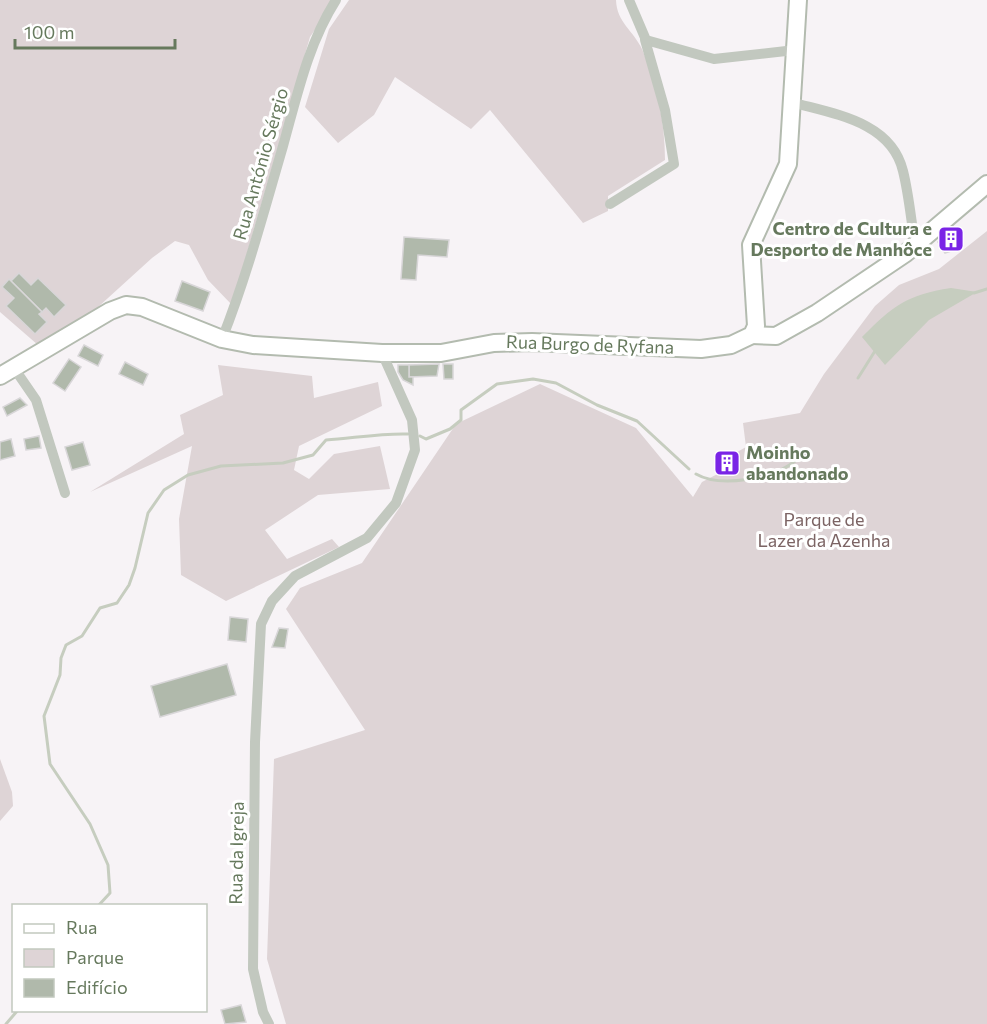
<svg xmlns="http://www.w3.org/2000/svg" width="987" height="1024" font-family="Commissioner,sans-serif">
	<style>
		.green { fill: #ded4d6 }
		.water { fill: #c6cdbf }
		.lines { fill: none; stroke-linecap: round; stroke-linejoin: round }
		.stream { stroke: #c6cdbf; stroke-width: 3 }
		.building { fill: #b0b9ab; stroke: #d8d6d8; stroke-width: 1.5 }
		.secondary-casing { stroke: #b3bbaf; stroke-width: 20 }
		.street { stroke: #c2c8bf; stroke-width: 10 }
		.secondary { stroke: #fff; stroke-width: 16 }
		.labels { text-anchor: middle; stroke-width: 6; stroke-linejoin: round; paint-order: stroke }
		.street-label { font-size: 18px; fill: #66795d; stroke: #fff }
		.poi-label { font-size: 18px; font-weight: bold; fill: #66795d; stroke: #fff; text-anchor: end }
		.park-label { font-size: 18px; fill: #7c6464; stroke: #fff }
	</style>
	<rect width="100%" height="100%" fill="#f7f3f6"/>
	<g class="green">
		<polygon points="0,0 335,0 310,37 232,305 208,280 189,245 175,241 152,258 97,308 38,345 0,312"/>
		<path d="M349,0H616C617,23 633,30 642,49C657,84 665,122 665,160L608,196V211L583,223L490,110L471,129L395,77L374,115L338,143L305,107L329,29Z"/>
		<polygon points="987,231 987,1024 286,1024 267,959 274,759 365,730 286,609 300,588 362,563 456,424 540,384 636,428 693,497 702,482 737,464 732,455 746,447 743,423 800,413 824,374 875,306 899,285 939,269"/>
		<polygon points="218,365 312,376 314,398 378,382 382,406 299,446 294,470 309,479 334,454 380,446 390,489 318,495 265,530 287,559 332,539 339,547 226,601 181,575 179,519 192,446 90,492 184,434 180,415 223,395"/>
		<polygon points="0,759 12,792 13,806 0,821"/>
	</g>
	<path class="water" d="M951,288L977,292L929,320L885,365L862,337C893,306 906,295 951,288Z"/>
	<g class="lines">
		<g class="stream">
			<polyline points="974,293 987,289"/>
			<polyline points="858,378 875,351"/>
			<polyline points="420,436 426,439 450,429 461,420 461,410 497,384 533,379 556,383 597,405 637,421 689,469"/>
			<path d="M696,474C720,488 774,479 795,461"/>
			<path d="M98,906L110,893L108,865L90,824L50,764L44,716L60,675L61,658L66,645L82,636L100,608L117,603L129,585L135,568L148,513L164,490L188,475L221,466L283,463L313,455L326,440C354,438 382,433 408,434"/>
			<polyline points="6,1024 18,1010"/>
		</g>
	</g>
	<g class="building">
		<polygon points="960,229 963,235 950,243 954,250 945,253 938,242"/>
		<polygon points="404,237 449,240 447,257 418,255 416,280 401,279"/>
		<polygon points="19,273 31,285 38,278 66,305 54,317 46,308 42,312 11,281"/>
		<polygon points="9,279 42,312 39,314 47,322 35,334 6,306 14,298 2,287"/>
		<polygon points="182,281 210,292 203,311 175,301"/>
		<polygon points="84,345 103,355 98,366 78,356"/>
		<polygon points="69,359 81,367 65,391 53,383"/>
		<polygon points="125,362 148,374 143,385 119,374"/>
		<polygon points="439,364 437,376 409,377 409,365"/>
		<polygon points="443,364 453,364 453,379 444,379"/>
		<polygon points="398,365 409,365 409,377 413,377 413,385 403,380 398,372"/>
		<polygon points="20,398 27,405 7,416 3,407"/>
		<polygon points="39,436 41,448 26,450 24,439"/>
		<polygon points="11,439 15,456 0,460 0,442"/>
		<polygon points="83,442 90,465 72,470 65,447"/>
		<polygon points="732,455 737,464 721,472 717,463"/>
		<polygon points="230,617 248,619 246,642 228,640"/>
		<polygon points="279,628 288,629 285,648 272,647"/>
		<polygon points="227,664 236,695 160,717 151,686"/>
		<polygon points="241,1005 246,1022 225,1024 221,1010"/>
	</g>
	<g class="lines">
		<defs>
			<g id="secondary">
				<polyline points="752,335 776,336 817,313 906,253 987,184"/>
				<polyline points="0,376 110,311 126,305 142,307 222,339 253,345 382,353 441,353 494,343 532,342 701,349 731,345 752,335 756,326 751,245 788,164 798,0"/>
			</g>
		</defs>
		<use href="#secondary" class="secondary-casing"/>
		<g class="street">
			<polyline points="629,0 646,40 714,59 795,50"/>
			<path d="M791,102C833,114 891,121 903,171C909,195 911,220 915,244"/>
			<polyline points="610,204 674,164 665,110 645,40"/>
			<path d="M222,339C247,276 264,211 283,146C297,96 308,44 336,0"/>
			<polyline points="14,368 36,400 65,493"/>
			<polyline points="269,1024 263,1012 253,969 255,742 261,624 272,601 295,576 367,538 396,503 415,450 412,420 382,353"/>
		</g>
		<use href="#secondary" class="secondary"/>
	</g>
	<defs>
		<symbol id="building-square" viewBox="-11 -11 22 22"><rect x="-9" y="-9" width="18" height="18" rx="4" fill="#7a24e6" stroke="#fff"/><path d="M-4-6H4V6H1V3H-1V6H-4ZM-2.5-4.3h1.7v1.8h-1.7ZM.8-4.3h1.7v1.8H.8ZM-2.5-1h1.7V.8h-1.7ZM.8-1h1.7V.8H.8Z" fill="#fff"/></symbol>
	</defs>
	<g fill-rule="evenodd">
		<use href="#building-square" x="936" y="224" width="30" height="30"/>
		<use href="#building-square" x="712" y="448" width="30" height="30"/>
	</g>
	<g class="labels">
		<g class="street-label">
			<text transform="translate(261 164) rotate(-74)" y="6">Rua António Sérgio</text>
			<text transform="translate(590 345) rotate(2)" y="6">Rua Burgo de Ryfana</text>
			<text transform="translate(237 853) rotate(-89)" y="6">Rua da Igreja</text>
		</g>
		<g class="poi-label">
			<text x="932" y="235">Centro de Cultura e<tspan x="932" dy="21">Desporto de Manhôce</tspan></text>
			<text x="746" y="459" text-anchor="start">Moinho<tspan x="746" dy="21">abandonado</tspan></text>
		</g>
		<g class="park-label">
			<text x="824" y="526">Parque de<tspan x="824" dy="21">Lazer da Azenha</tspan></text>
		</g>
	</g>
	<rect x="12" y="904" width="195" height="108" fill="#ffffff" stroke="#c2c9be" stroke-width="1.5"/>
	<rect x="24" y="924" width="30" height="9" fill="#ffffff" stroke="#c2c9be" stroke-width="1.5"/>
	<text x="66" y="934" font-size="18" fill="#66795d">Rua</text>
	<rect x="24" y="949" width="30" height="18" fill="#ded4d6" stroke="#c2c9be" stroke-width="1.5"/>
	<text x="66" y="964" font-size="18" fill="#66795d">Parque</text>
	<rect x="24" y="979" width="30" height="18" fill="#b0b9ab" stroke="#c2c9be" stroke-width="1.5"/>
	<text x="66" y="994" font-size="18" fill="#66795d">Edifício</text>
	<path d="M15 39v9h160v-9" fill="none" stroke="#66795d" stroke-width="3"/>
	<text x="24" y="39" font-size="18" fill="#66795d" stroke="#ffffff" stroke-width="4.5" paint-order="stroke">100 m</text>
</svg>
